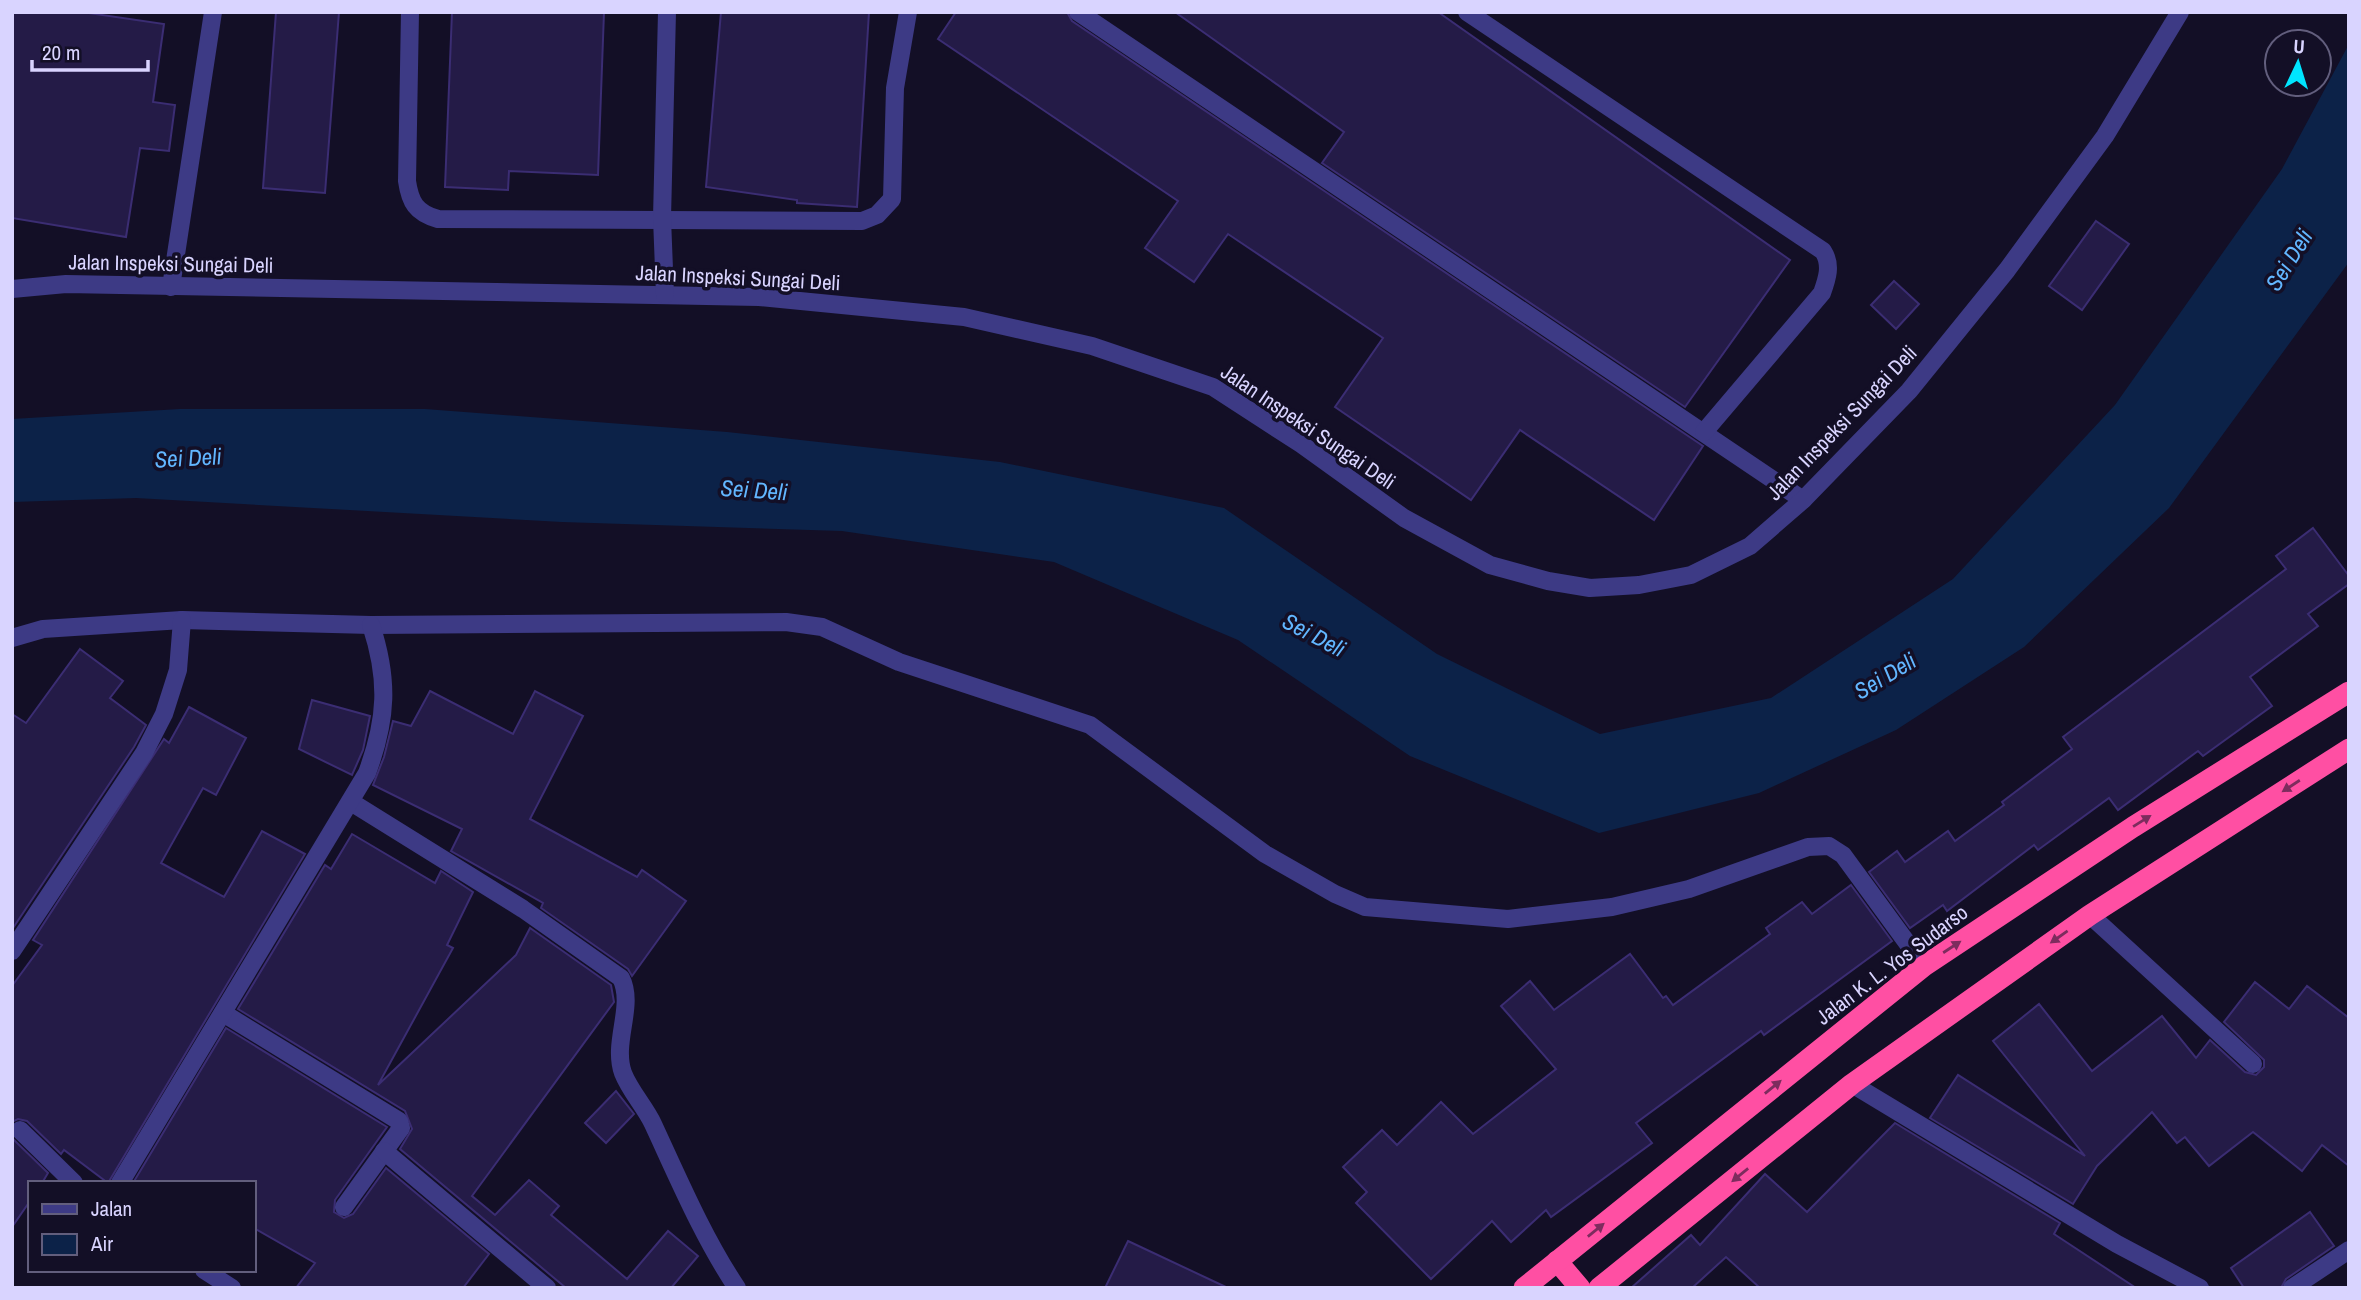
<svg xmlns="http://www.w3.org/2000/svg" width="2361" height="1300" font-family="'Archivo Narrow',sans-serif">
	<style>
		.water { fill: #0c2248 }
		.building { fill: #241b47; stroke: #3b2d73; stroke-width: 2 }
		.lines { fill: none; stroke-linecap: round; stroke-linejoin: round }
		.minor { stroke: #3d3a85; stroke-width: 18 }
		.highway { stroke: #ff4fa3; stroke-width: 21 }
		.oneway { fill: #7d2c5e }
		.labels { text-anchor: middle; stroke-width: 7; stroke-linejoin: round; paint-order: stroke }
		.street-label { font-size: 21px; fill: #d9d4ff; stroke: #130f26 }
		.water-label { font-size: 23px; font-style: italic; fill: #62b6ff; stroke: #130f26 }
	</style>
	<rect width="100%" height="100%" fill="#130f26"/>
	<polygon class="water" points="2349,44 2349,262 2169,508 2024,647 1896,730 1759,793 1599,833 1410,756 1238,640 1054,562 842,531 562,522 136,498 12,502 12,419 180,409 425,409 727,432 1000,462 1224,508 1437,654 1600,734 1771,698 1953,579 2115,405 2282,169"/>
	<g class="building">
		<polygon points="12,12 82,12 164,24 153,102 175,105 169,151 140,148 126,237 12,218"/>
		<polygon points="276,12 339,12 325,193 263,188"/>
		<polygon points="452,12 604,12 598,175 509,171 508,190 445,187"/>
		<polygon points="721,12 869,12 857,207 797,203 797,200 706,187"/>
		<polygon points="956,12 1067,12 1072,21 1703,446 1654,520 1520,430 1471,500 1335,407 1383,338 1228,234 1194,282 1145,248 1178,201 938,39"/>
		<polygon points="1175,12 1438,12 1790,260 1685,407 1322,163 1344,132"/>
		<polygon points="2096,221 2129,244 2082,310 2049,286"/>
		<polygon points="1894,281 1919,304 1896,329 1871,305"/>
		<polygon points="2313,528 2349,576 2349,584 2308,614 2318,626 2250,677 2272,706 2203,756 2198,751 2118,810 2109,798 2038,850 2034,845 1947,911 1943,905 1910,928 1869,872 1897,851 1905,862 1948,831 1955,841 2004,805 2002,802 2072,749 2063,737 2286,569 2276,556"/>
		<polygon points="80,649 123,681 110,698 146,725 134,747 13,928 12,714 26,723"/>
		<polygon points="430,691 513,734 535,691 583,716 530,819 637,877 642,870 686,901 632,976 628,969 541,908 543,903 451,851 462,829 373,785 384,757 393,721 411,726"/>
		<polygon points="312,700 370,716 363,750 352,775 299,749"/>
		<polygon points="189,707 246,738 216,795 203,788 161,863 224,897 262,831 305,854 108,1183 64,1150 61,1154 27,1121 18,1119 12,1122 12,986 42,945 33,940 164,739 169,743"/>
		<polygon points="352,834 435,883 441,871 473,892 447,945 453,948 378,1085 516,955 530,928 611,985 614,1002 472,1196 495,1215 529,1180 559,1206 551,1215 627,1279 668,1231 698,1256 671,1288 566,1288 400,1149 412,1129 405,1111 238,1009 325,865 331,869"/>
		<polygon points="1851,885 1892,941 1764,1035 1761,1031 1636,1123 1652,1143 1551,1217 1546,1210 1511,1242 1492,1221 1431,1279 1356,1203 1367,1192 1343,1167 1382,1130 1397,1145 1441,1102 1473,1134 1556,1069 1501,1006 1530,981 1554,1010 1630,954 1663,998 1666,996 1673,1005 1770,934 1766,928 1802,902 1812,914"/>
		<polygon points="2255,982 2289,1009 2307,986 2349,1018 2349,1166 2322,1145 2302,1171 2253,1132 2209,1166 2185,1137 2177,1143 2152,1112 2097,1166 2073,1204 1930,1118 1958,1075 2085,1156 1993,1041 2039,1004 2092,1071 2162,1016 2196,1058 2210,1040 2245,1072 2256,1075 2264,1067 2264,1060 2224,1022"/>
		<polygon points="226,1028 387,1127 335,1200 334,1212 344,1218 353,1214 386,1168 489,1254 463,1288 296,1288 315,1263 254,1228 254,1183 133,1183"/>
		<polygon points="616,1091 634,1114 606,1143 585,1123"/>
		<polygon points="1895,1123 2060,1223 2054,1234 2136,1288 1760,1288 1726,1257 1692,1288 1631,1288 1691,1235 1700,1245 1765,1174 1807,1212"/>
		<polygon points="12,1138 48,1173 42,1183 30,1183 30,1201 12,1227"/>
		<polygon points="2310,1212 2334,1246 2286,1279 2281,1288 2244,1288 2231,1268"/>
		<polygon points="1128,1241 1228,1288 1105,1288"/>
	</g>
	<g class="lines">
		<g class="minor">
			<path d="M410,12L407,181C410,202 416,213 438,219L862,221L877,215L892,199L895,88L908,12"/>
			<polyline points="1078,12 1803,500"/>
			<path d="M1467,12L1823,251C1832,265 1827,279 1822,293L1704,432"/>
			<polyline points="171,287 213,12"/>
			<polyline points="12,289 66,284 759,297 964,317 1092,346 1213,387 1301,444 1404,518 1490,565 1548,581 1590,588 1639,585 1691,575 1750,546 1803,500 1909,391 2007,270 2105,136 2180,12"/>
			<polyline points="665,295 662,218 667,12"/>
			<polyline points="12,638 43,629 182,620 371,625 786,622 822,627 899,662 1090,725 1265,854 1335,894 1365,907 1508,919 1612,907 1689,889 1808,847 1829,846 1843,855 1924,966"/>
			<path d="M351,802L523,909L621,978C635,1006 612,1042 623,1073C630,1091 645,1107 653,1124C679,1180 703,1237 737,1288"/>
			<polyline points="2090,915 2253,1064"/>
			<polyline points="12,951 144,753 164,714 178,670 182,620"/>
			<polyline points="223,1013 399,1121 401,1128 344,1207"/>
			<polyline points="1852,1084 2117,1244 2200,1288"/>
			<polyline points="20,1130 74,1183"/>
			<polyline points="384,1151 547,1288"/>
			<path d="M120,1183L367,773C387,719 389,680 371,625"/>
			<polyline points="204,1270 232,1288"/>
			<polyline points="2292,1288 2349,1250"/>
		</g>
		<g class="highway">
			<polyline points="1557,1261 1580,1288"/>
			<polyline points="1524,1288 1924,966 2133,827 2349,692"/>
			<polyline points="1599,1288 1852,1084 2090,915 2349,749"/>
		</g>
	</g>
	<defs><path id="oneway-solid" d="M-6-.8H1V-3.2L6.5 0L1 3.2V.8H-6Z" transform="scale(1.75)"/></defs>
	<g class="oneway">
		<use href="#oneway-solid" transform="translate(2291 786) rotate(147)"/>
		<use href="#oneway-solid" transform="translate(2142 821) rotate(-32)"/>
		<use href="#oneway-solid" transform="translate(2059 937) rotate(145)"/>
		<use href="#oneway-solid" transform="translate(1952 947) rotate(-33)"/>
		<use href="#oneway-solid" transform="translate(1773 1087) rotate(-39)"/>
		<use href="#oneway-solid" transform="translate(1740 1175) rotate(141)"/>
		<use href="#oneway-solid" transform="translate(1596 1230) rotate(-39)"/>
	</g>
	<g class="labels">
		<g class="street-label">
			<text transform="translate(171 264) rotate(1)" y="7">Jalan Inspeksi Sungai Deli</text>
			<text transform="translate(738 278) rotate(3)" y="7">Jalan Inspeksi Sungai Deli</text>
			<text transform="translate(1842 423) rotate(-46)" y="7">Jalan Inspeksi Sungai Deli</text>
			<text transform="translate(1308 427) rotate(34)" y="7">Jalan Inspeksi Sungai Deli</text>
			<text transform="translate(1892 965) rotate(-37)" y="7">Jalan K. L. Yos Sudarso</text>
		</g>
		<g class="water-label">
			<text transform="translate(2289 260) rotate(-58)" y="8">Sei Deli</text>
			<text transform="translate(188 458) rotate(-3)" y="8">Sei Deli</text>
			<text transform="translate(754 490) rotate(4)" y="8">Sei Deli</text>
			<text transform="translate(1314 635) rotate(28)" y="8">Sei Deli</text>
			<text transform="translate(1885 676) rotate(-31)" y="8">Sei Deli</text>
		</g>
	</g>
	<rect width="2361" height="1300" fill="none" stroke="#d9d4ff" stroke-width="28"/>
	<rect x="28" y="1181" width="228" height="91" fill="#130f26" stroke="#625e7d" stroke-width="2"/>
	<rect x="42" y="1204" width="35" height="10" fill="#3d3a85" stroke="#625e7d" stroke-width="2"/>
	<text x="91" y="1216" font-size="21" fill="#d9d4ff">Jalan</text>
	<rect x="42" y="1234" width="35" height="21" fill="#0c2248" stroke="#625e7d" stroke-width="2"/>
	<text x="91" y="1251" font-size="21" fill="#d9d4ff">Air</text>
	<g transform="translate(2298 63) rotate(4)"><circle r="33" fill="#130f26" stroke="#625e7d" stroke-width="2"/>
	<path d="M0-5L12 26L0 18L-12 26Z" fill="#00e5ff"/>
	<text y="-10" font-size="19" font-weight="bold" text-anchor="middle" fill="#d9d4ff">U</text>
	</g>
	<path d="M32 60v10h116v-10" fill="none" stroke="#d9d4ff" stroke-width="3.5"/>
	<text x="42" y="60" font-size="21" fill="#d9d4ff" stroke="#130f26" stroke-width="5" paint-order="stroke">20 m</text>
</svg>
